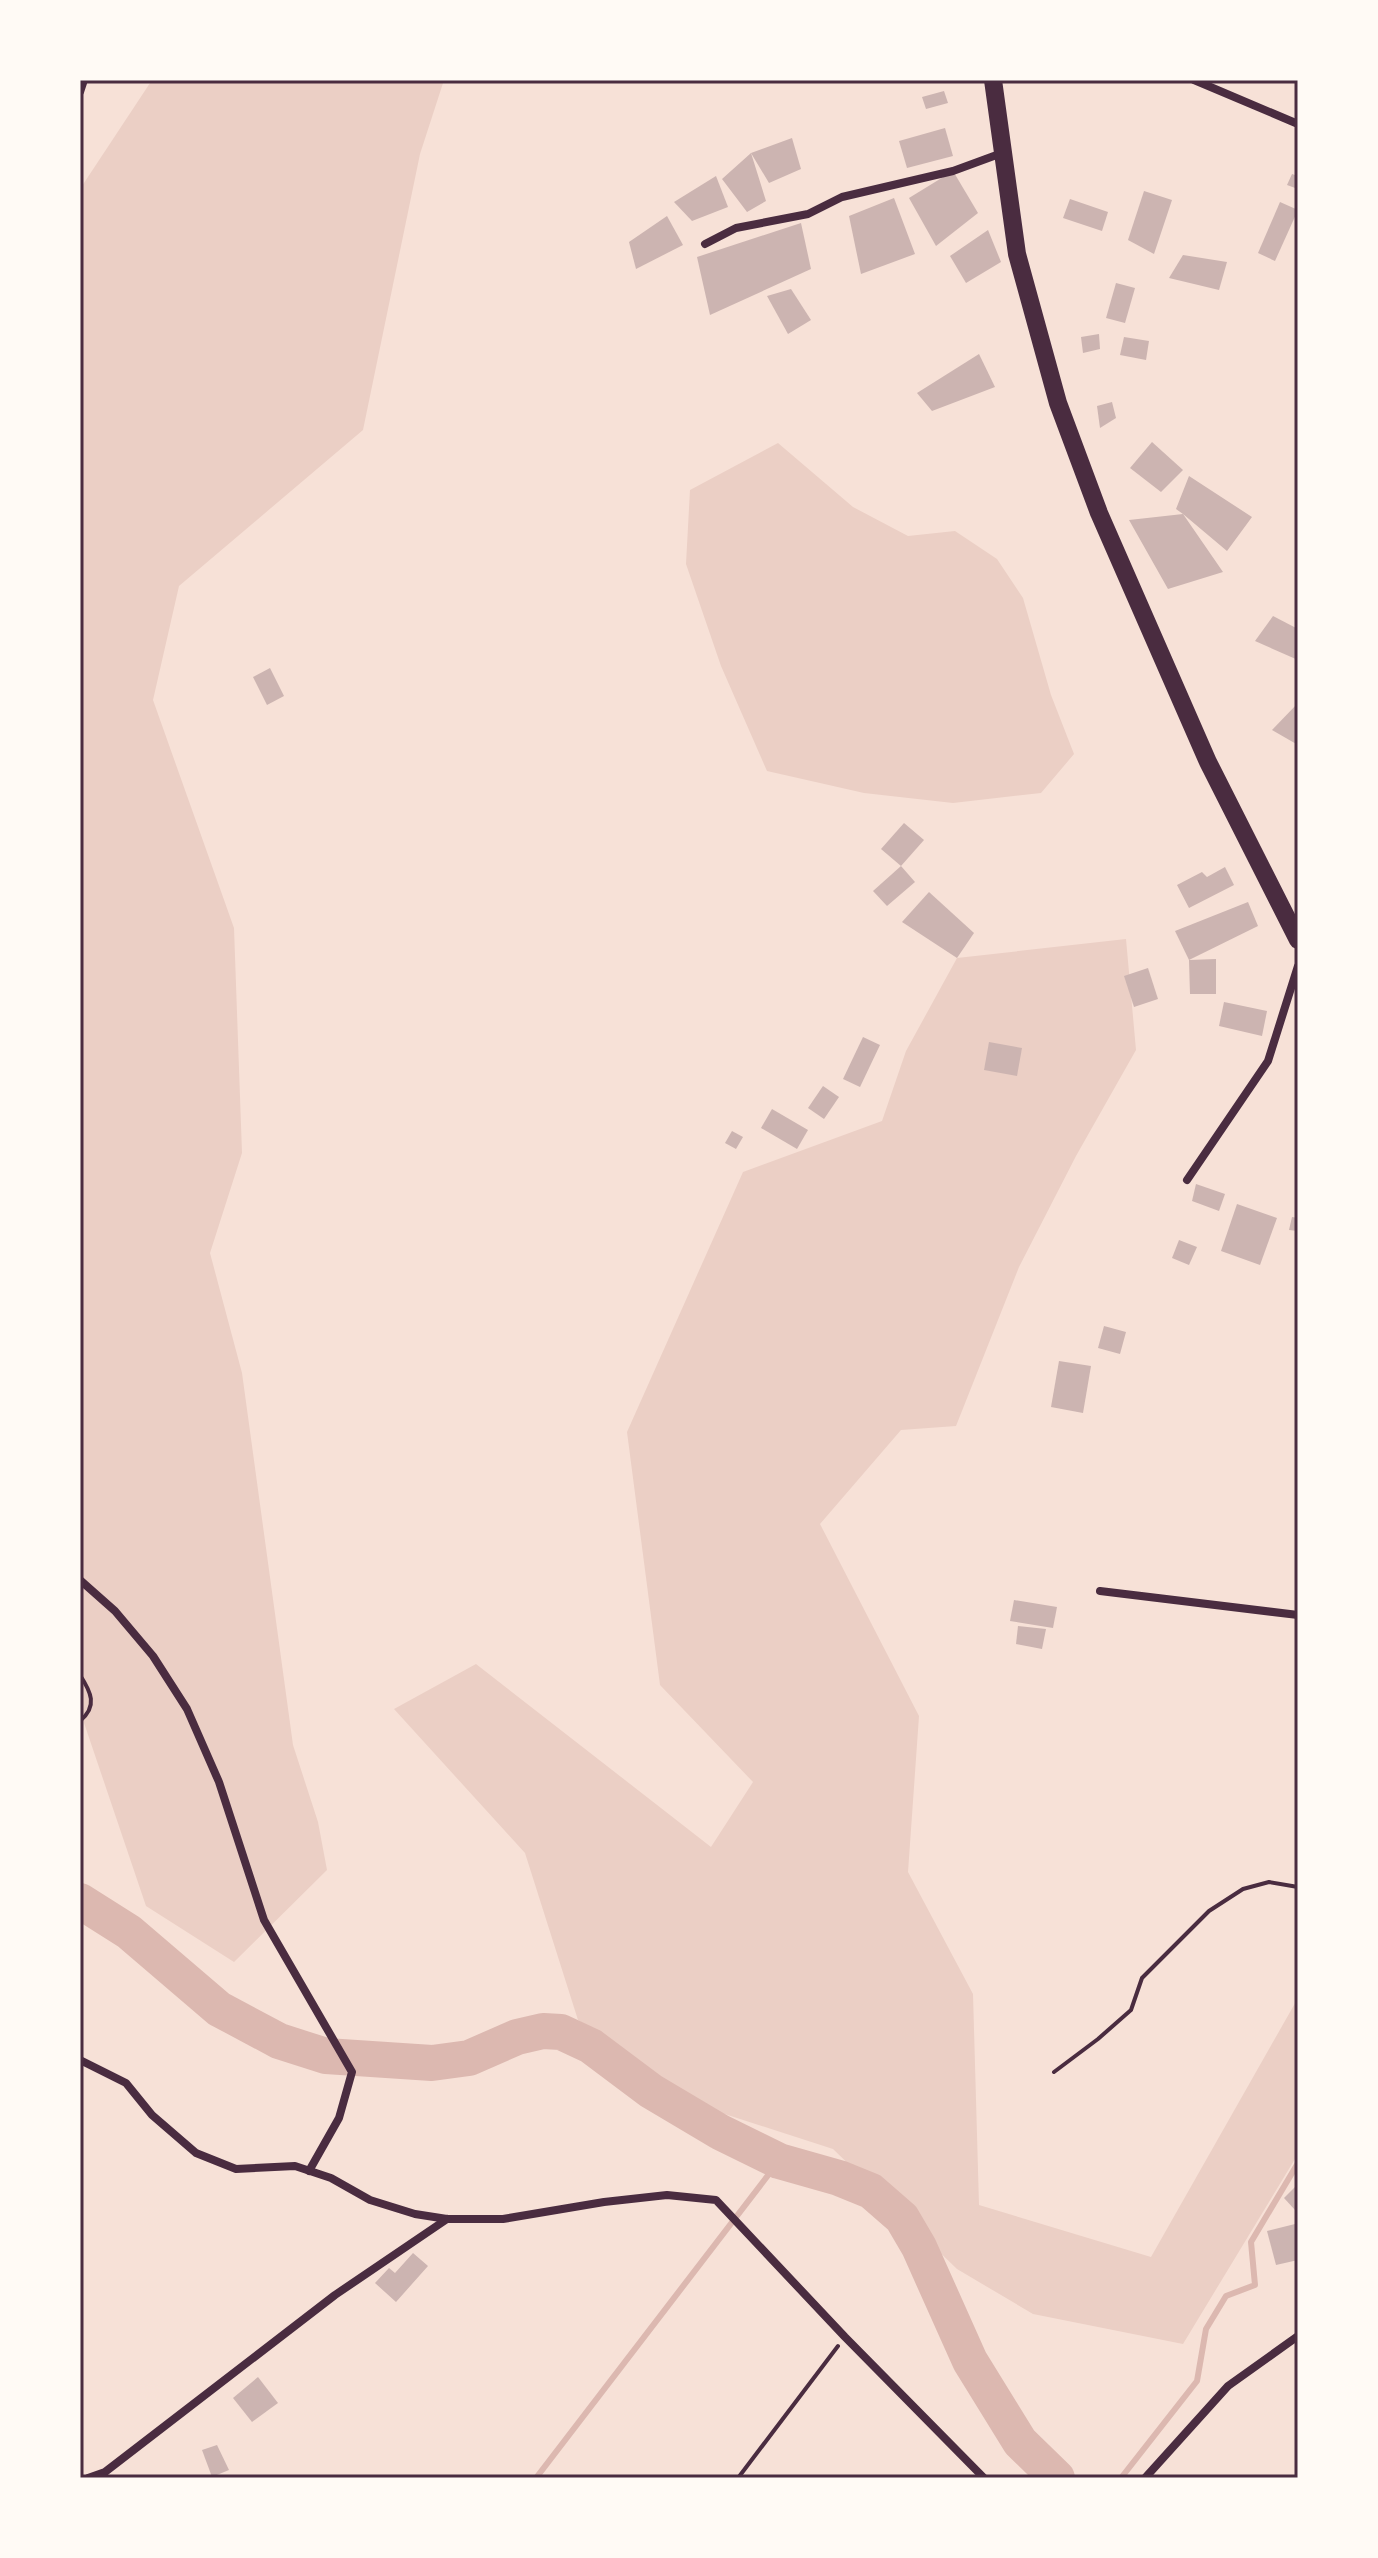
<svg xmlns="http://www.w3.org/2000/svg" width="1378" height="2558" font-family="Ubuntu,sans-serif">
	<style>
		.green { fill: #ebcfc5 }
		.lines { fill: none; stroke-linecap: round; stroke-linejoin: round }
		.stream { stroke: #dcb8b0; stroke-width: 6 }
		.river { stroke: #dcb8b0; stroke-width: 36 }
		.building { fill: #ccb4b1 }
		.path { stroke: #4a2c40; stroke-width: 4 }
		.minor { stroke: #4a2c40; stroke-width: 8 }
		.trunk { stroke: #4a2c40; stroke-width: 18 }
		.neatline { fill: none; stroke: #4a2c40; stroke-width: 3 }
	</style>
	<rect width="100%" height="100%" fill="#f7e1d7"/>
	<g class="green">
		<polygon points="152,80 444,80 420,154 363,430 179,586 153,700 234,928 242,1153 210,1253 242,1373 293,1745 318,1822 327,1870 234,1962 146,1906 80,1711 80,189"/>
		<polygon points="778,443 853,507 908,536 955,531 997,559 1023,598 1051,695 1074,754 1041,793 953,803 864,793 767,771 721,666 686,564 690,490"/>
		<polygon points="1126,939 1136,1050 1076,1156 1019,1267 956,1426 901,1430 820,1524 919,1716 908,1872 973,1994 979,2205 1151,2257 1298,1998 1298,2154 1183,2344 1033,2314 957,2269 833,2149 703,2107 578,2020 525,1853 394,1709 476,1664 711,1847 753,1782 660,1685 627,1432 743,1172 882,1121 906,1051 957,958"/>
	</g>
	<g class="lines">
		<g class="stream">
			<polyline points="536,2478 779,2161"/>
			<polyline points="1121,2478 1197,2381 1206,2329 1226,2296 1255,2285 1251,2242 1298,2163"/>
		</g>
		<polyline class="river" points="80,1901 129,1932 219,2009 279,2041 326,2056 432,2063 469,2058 517,2037 543,2031 561,2032 591,2046 651,2091 720,2132 779,2161 839,2178 871,2191 902,2218 919,2247 970,2361 1020,2442 1057,2478"/>
	</g>
	<g class="building">
		<polygon points="944,91 948,103 926,109 922,97"/>
		<polygon points="945,128 953,156 907,168 899,141"/>
		<polygon points="792,138 801,169 769,183 751,153 766,201 747,212 722,179 751,153"/>
		<polygon points="953,171 978,213 936,246 909,198"/>
		<polygon points="1292,174 1298,176 1298,189 1287,185"/>
		<polygon points="716,176 728,207 692,221 674,202"/>
		<polygon points="1144,191 1172,200 1154,254 1128,240"/>
		<polygon points="894,198 915,254 861,274 849,216"/>
		<polygon points="1070,199 1108,212 1102,231 1063,218"/>
		<polygon points="1280,202 1298,210 1275,261 1258,253"/>
		<polygon points="667,216 683,245 636,269 629,242"/>
		<polygon points="801,223 811,269 710,315 697,257"/>
		<polygon points="988,230 1001,262 966,283 950,256"/>
		<polygon points="1183,255 1227,262 1219,290 1169,278"/>
		<polygon points="1116,283 1135,288 1125,323 1106,318"/>
		<polygon points="791,289 811,320 788,334 767,296"/>
		<polygon points="1099,334 1100,349 1083,353 1081,337"/>
		<polygon points="1124,337 1149,341 1146,360 1120,355"/>
		<polygon points="979,354 995,387 932,411 917,393"/>
		<polygon points="1112,402 1116,418 1100,428 1097,406"/>
		<polygon points="1152,442 1183,470 1161,492 1130,468"/>
		<polygon points="1189,476 1252,517 1227,551 1183,514 1223,572 1168,589 1129,520 1183,514 1176,509"/>
		<polygon points="1273,616 1298,629 1298,660 1255,641"/>
		<polygon points="270,668 284,696 267,705 253,677"/>
		<polygon points="1298,703 1298,745 1272,730"/>
		<polygon points="904,823 924,840 901,866 881,849"/>
		<polygon points="901,866 915,882 887,906 873,891"/>
		<polygon points="1225,867 1234,885 1189,908 1177,885 1202,872 1207,877"/>
		<polygon points="929,892 974,933 957,958 902,922"/>
		<polygon points="1248,902 1258,926 1189,960 1175,931"/>
		<polygon points="1216,959 1216,994 1190,994 1189,960"/>
		<polygon points="1148,968 1158,999 1134,1007 1124,976"/>
		<polygon points="1224,1002 1267,1011 1262,1036 1219,1026"/>
		<polygon points="863,1037 880,1045 860,1087 843,1079"/>
		<polygon points="989,1042 1022,1048 1017,1076 984,1070"/>
		<polygon points="823,1086 839,1097 824,1119 808,1108"/>
		<polygon points="772,1109 808,1130 797,1149 761,1128"/>
		<polygon points="732,1131 743,1137 736,1149 725,1143"/>
		<polygon points="1196,1184 1225,1194 1219,1211 1192,1201"/>
		<polygon points="1237,1204 1277,1218 1260,1265 1221,1251"/>
		<polygon points="1292,1217 1298,1218 1298,1231 1289,1230"/>
		<polygon points="1179,1240 1197,1247 1189,1265 1172,1258"/>
		<polygon points="1104,1326 1126,1332 1120,1354 1098,1348"/>
		<polygon points="1059,1361 1091,1366 1083,1413 1051,1407"/>
		<polygon points="1014,1600 1057,1607 1053,1628 1010,1621"/>
		<polygon points="1018,1626 1046,1629 1042,1649 1016,1644"/>
		<polygon points="1295,2187 1298,2190 1298,2208 1295,2210 1284,2198"/>
		<polygon points="1295,2224 1298,2260 1276,2265 1267,2231"/>
		<polygon points="413,2253 428,2266 396,2302 375,2283 389,2268 395,2273"/>
		<polygon points="258,2377 278,2403 252,2422 233,2398"/>
		<polygon points="217,2445 229,2470 212,2477 202,2450"/>
	</g>
	<g class="lines">
		<g class="path">
			<path d="M80,1675C91,1692 98,1706 80,1721"/>
			<polyline points="1054,2072 1098,2039 1131,2010 1142,1978 1209,1911 1243,1889 1269,1882 1298,1887"/>
			<polyline points="738,2478 838,2346"/>
		</g>
		<g class="minor">
			<polyline points="1194,80 1298,124"/>
			<polyline points="80,92 84,80"/>
			<polyline points="705,244 736,228 808,214 842,197 953,171 1002,153"/>
			<polyline points="1187,1180 1268,1061 1298,966"/>
			<polyline points="80,1580 115,1611 153,1656 187,1709 219,1782 264,1920 352,2072 339,2118 309,2171"/>
			<polyline points="1100,1591 1298,1615"/>
			<polyline points="80,2060 126,2083 152,2115 196,2153 236,2169 295,2166 331,2178 370,2200 415,2214 447,2219 503,2219 604,2202 667,2195 716,2200 845,2337 984,2478"/>
			<polyline points="88,2478 105,2472 335,2295 447,2219"/>
			<polyline points="1145,2478 1228,2386 1298,2336"/>
		</g>
		<polyline class="trunk" points="993,80 1017,254 1058,403 1099,513 1208,762 1298,940"/>
	</g>
	<rect width="1378" height="2558" fill="none" stroke="#fffaf5" stroke-width="164"/>
	<rect x="82" y="82" width="1214" height="2394" class="neatline"/>
</svg>
